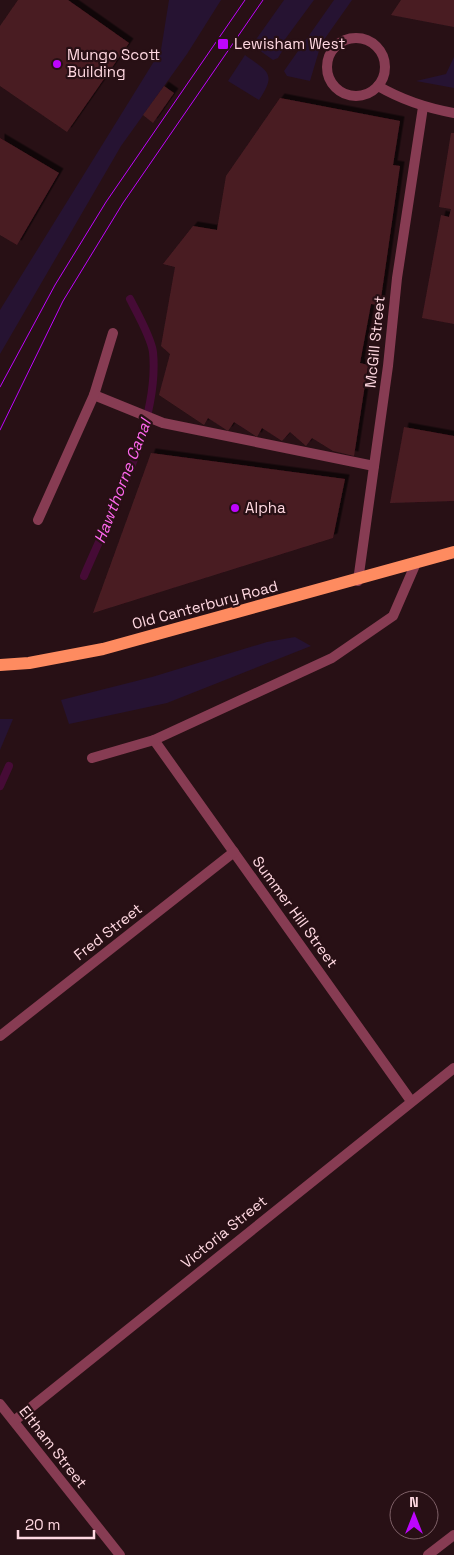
<svg xmlns="http://www.w3.org/2000/svg" width="454" height="1555" font-family="'Space Grotesk',sans-serif">
	<style>
		.green { fill: #261332 }
		.lines { fill: none; stroke-linecap: round; stroke-linejoin: round }
		.stream { stroke: #460b36; stroke-width: 8 }
		.building { fill: #491c23; filter: url(#shadow) }
		.lane { stroke: #873c53; stroke-width: 10 }
		.street { stroke: #873c53; stroke-width: 10 }
		.primary { stroke: #fe8b60; stroke-width: 12 }
		.tram { stroke: #be05fd; stroke-width: 1 }
		.poi-dot { fill: #be05fd; stroke: #281015; stroke-width: 2 }
		.labels { text-anchor: middle; stroke-width: 4.5; stroke-linejoin: round; paint-order: stroke }
		.poi-label { font-size: 15px; fill: #ffd8e1; stroke: #281015; text-anchor: start }
		.street-label { font-size: 15px; fill: #ffd8e1; stroke: #281015 }
		.water-label { font-size: 16px; font-style: italic; fill: #fe67ed; stroke: #281015 }
	</style>
	<defs>
		<filter id="shadow"><feDropShadow dx="4.5" dy="-4.5" stdDeviation="0" flood-color="#0009"/></filter>
	</defs>
	<rect width="100%" height="100%" fill="#281015"/>
	<g class="green">
		<polygon points="169,0 221,0 187,54 121,146 0,354 0,310 161,50"/>
		<polygon points="284,0 314,0 283,42 286,45 278,58 273,60 252,45"/>
		<polygon points="334,0 352,0 321,44 310,81 287,76 284,71"/>
		<path d="M245,55C268,72 277,73 259,100L228,81Z"/>
		<polygon points="454,57 454,88 416,81 446,74"/>
		<polygon points="295,637 311,646 167,703 69,724 61,700 152,677 267,642"/>
		<polygon points="0,719 13,719 0,750"/>
	</g>
	<g class="lines">
		<g class="stream">
			<path d="M84,576C111,512 160,423 153,352C151,337 137,313 130,299"/>
			<polyline points="0,786 9,766"/>
		</g>
	</g>
	<g class="building">
		<polygon points="18,0 68,0 129,43 67,132 0,86 0,26"/>
		<polygon points="401,0 454,0 454,27 391,15"/>
		<polygon points="164,86 174,93 153,123 143,115"/>
		<polygon points="280,98 400,121 393,165 400,166 380,305 371,304 360,363 368,365 354,456 333,451 312,438 306,446 290,432 282,441 262,428 257,437 234,422 228,431 208,418 204,425 159,395 170,354 161,346 175,267 163,264 193,226 217,230 226,176"/>
		<polygon points="451,133 454,133 454,324 422,318 441,215 449,217 451,209 439,207"/>
		<polygon points="0,138 59,173 17,245 0,235"/>
		<polygon points="404,427 454,436 454,501 390,503"/>
		<polygon points="151,453 345,479 333,538 93,613"/>
	</g>
	<g class="lines">
		<g class="lane">
			<polyline points="94,395 163,423 374,466"/>
			<polyline points="38,520 94,395 113,333"/>
			<polyline points="358,581 388,366 397,278 423,107"/>
		</g>
		<g class="street">
			<circle cx="356" cy="67" r="29"/>
			<path d="M378,86C402,100 426,108 454,113"/>
			<polyline points="154,740 411,1101"/>
			<polyline points="92,758 154,740 332,658 393,616 416,563"/>
			<polyline points="0,1036 234,852"/>
			<polyline points="0,1404 120,1555"/>
			<polyline points="14,1421 454,1068"/>
			<polyline points="428,1555 454,1535"/>
		</g>
		<polyline class="primary" points="0,665 29,663 103,649 454,552"/>
		<g class="tram">
			<polyline points="0,387 55,285 106,202 245,0"/>
			<polyline points="0,430 63,301 123,203 263,0"/>
		</g>
	</g>
	<g class="poi-dot">
		<rect x="217" y="38" width="12" height="12" rx="2.5"/>
		<circle cx="57" cy="64" r="5"/>
		<circle cx="235" cy="508" r="5"/>
	</g>
	<g class="labels">
		<g class="poi-label">
			<text x="234" y="49">Lewisham West</text>
			<text x="67" y="60">Mungo Scott<tspan x="67" dy="17">Building</tspan></text>
			<text x="245" y="513">Alpha</text>
		</g>
		<g class="street-label">
			<text transform="translate(375 342) rotate(-84)" y="5">McGill Street</text>
			<text transform="translate(205 605) rotate(-15)" y="5">Old Canterbury Road</text>
			<text transform="translate(295 912) rotate(54)" y="5">Summer Hill Street</text>
			<text transform="translate(108 932) rotate(-38)" y="5">Fred Street</text>
			<text transform="translate(224 1232) rotate(-39)" y="5">Victoria Street</text>
			<text transform="translate(53 1447) rotate(52)" y="5">Eltham Street</text>
		</g>
		<g class="water-label">
			<text transform="translate(122 481) rotate(-69)" y="6">Hawthorne Canal</text>
		</g>
	</g>
	<g transform="translate(414 1515)"><circle r="24" fill="#281015" stroke="#7e6067"/>
	<path d="M0-4L9 19L0 12L-9 19Z" fill="#be05fd"/>
	<text y="-8" font-size="14" font-weight="bold" text-anchor="middle" fill="#ffd8e1">N</text>
	</g>
	<path d="M18 1530v8h76v-8" fill="none" stroke="#ffd8e1" stroke-width="2.5"/>
	<text x="25" y="1530" font-size="15" fill="#ffd8e1" stroke="#281015" stroke-width="4" paint-order="stroke">20 m</text>
</svg>
